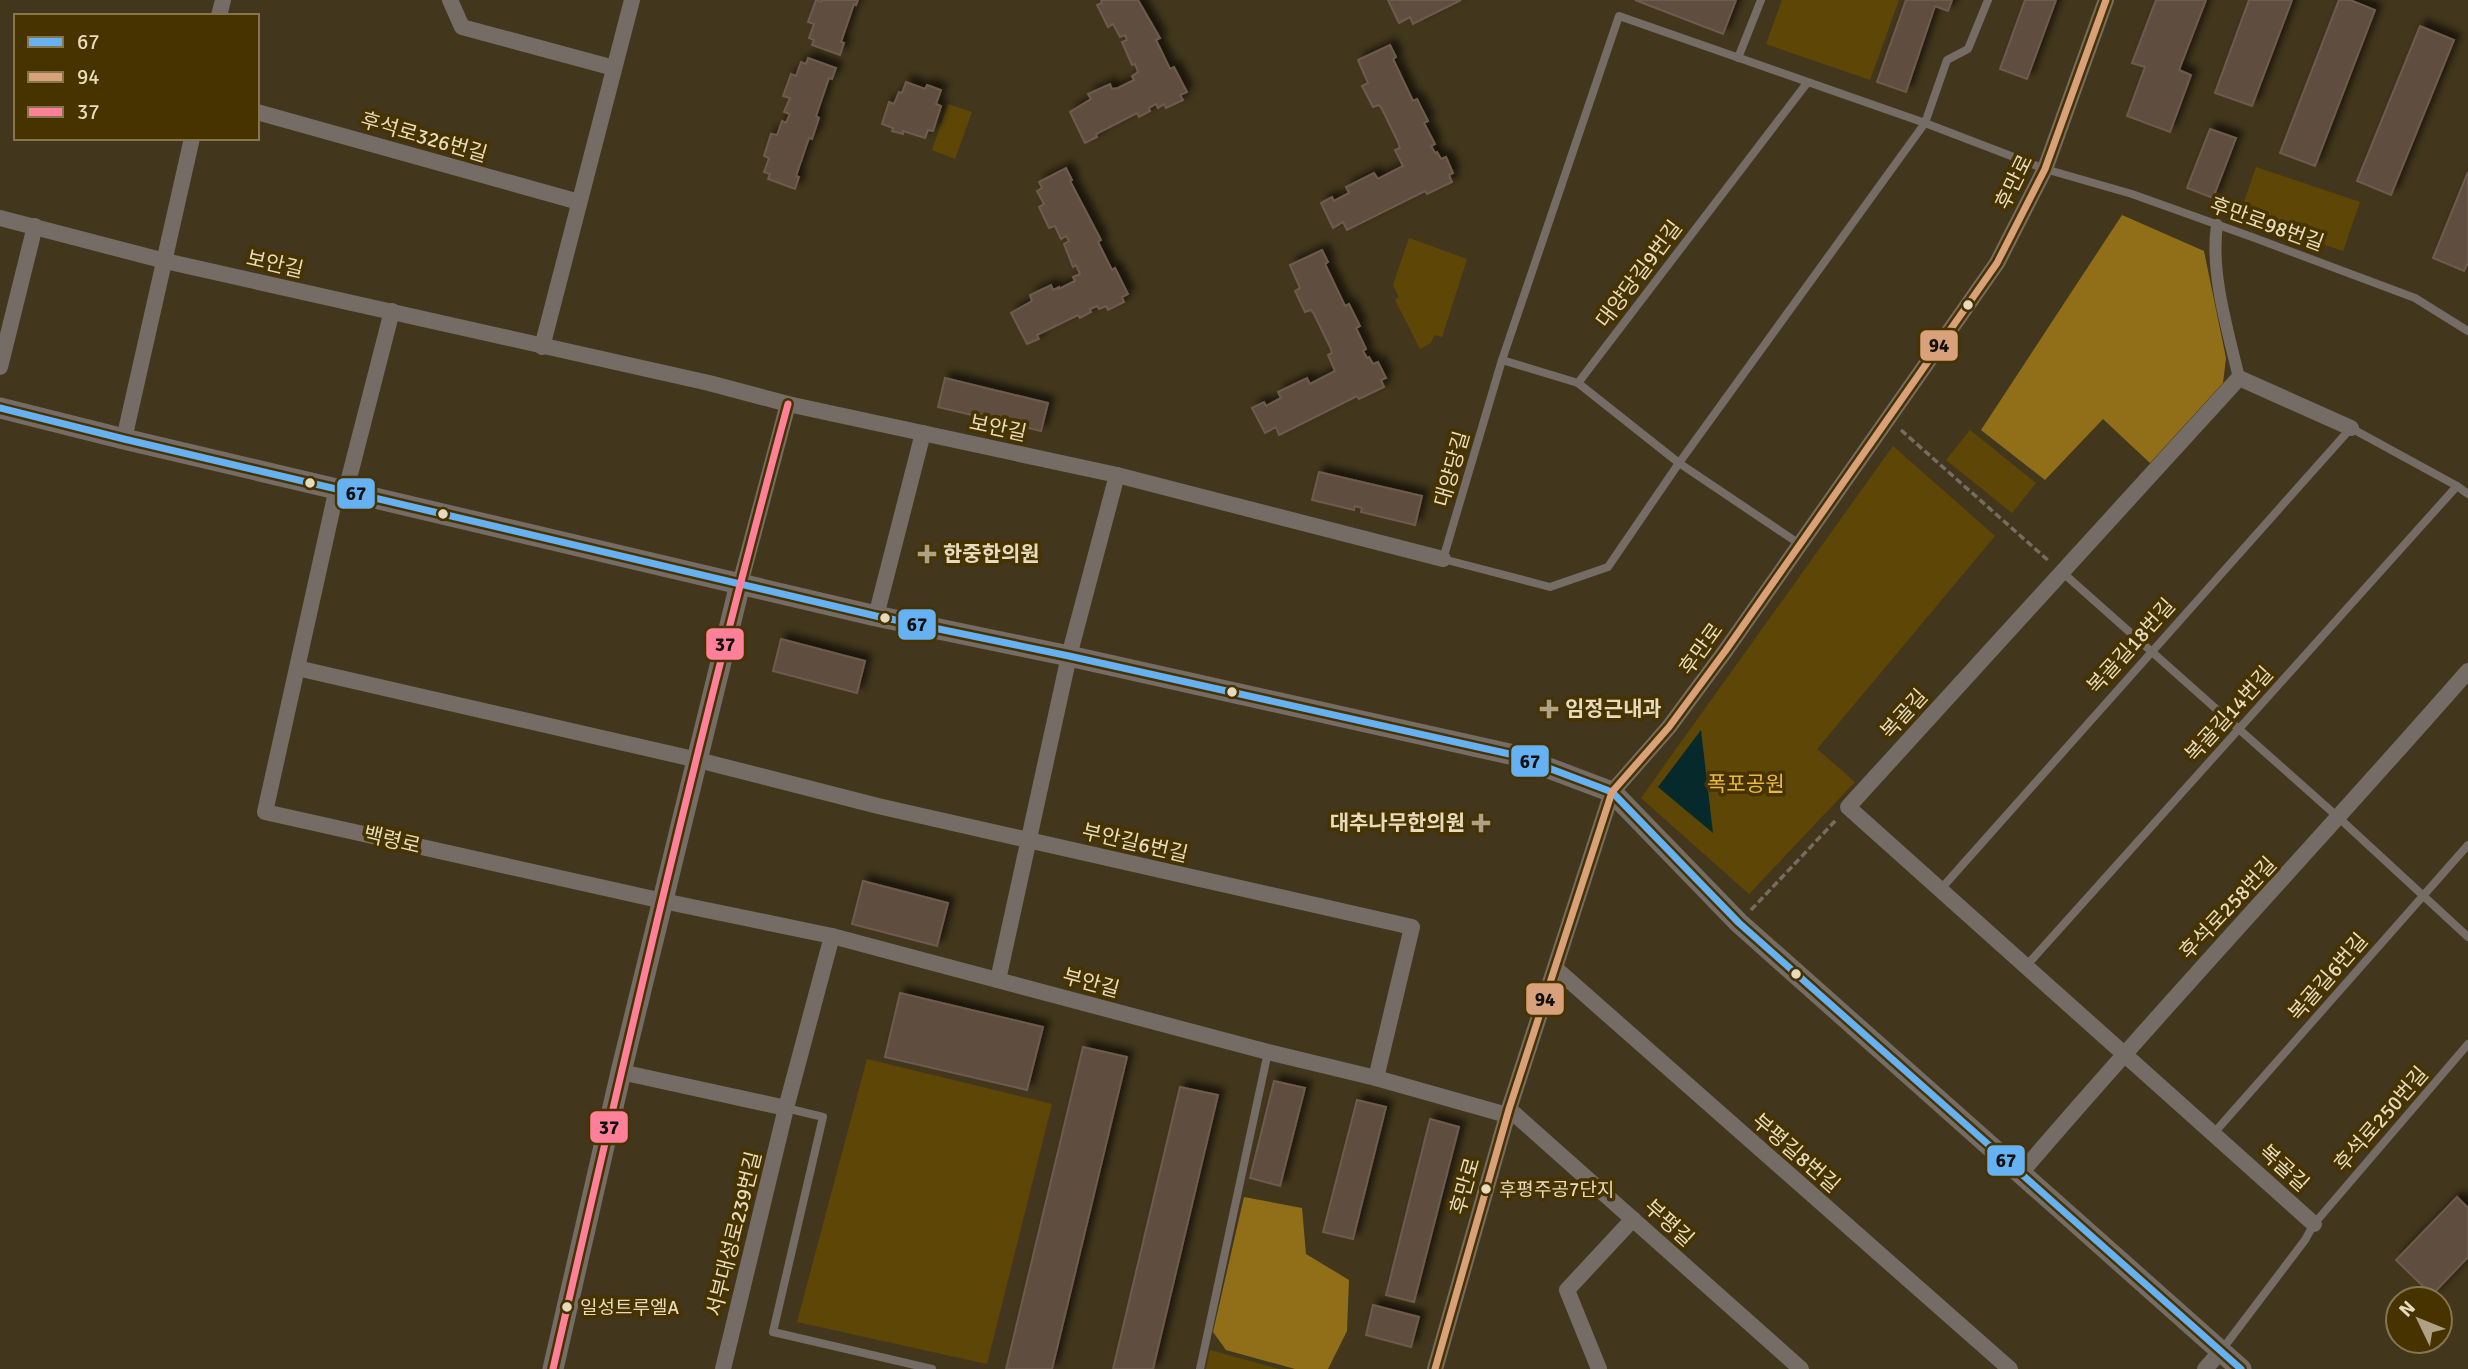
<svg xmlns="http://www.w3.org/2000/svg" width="2468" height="1369" font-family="Signika,'Noto Sans KR',sans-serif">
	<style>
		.green { fill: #5e4706 }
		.forest { fill: #916f19 }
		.water { fill: #06292b }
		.building { fill: #5f4e41; stroke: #6d5b4e; stroke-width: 2; filter: url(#shadow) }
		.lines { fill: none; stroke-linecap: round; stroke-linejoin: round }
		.path { stroke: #756d61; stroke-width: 3.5; stroke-dasharray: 7 3.5; stroke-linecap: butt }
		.service { stroke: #756c66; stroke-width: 8 }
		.pedestrian { stroke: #756c66; stroke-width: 12 }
		.minor { stroke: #756c66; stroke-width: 16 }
		.tertiary { stroke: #756c66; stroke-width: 21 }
		.bus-1-casing { stroke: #463300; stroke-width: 12 }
		.bus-2-casing { stroke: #463300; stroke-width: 12 }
		.bus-3-casing { stroke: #463300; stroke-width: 12 }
		.bus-1 { stroke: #66b1f2; stroke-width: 7 }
		.bus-2 { stroke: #d9a179; stroke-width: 7 }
		.bus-3 { stroke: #ff8098; stroke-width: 7 }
		.bus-dot { fill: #e8dabc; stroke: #463300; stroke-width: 2.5 }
		.poi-dot { fill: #aea184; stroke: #463300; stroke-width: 2.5 }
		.labels { text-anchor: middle; stroke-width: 7; stroke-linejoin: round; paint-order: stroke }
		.bus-label { font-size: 19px; fill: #e8dabc; stroke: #463300; text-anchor: start }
		.street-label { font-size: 21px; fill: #e8dabc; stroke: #463300 }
		.poi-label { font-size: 21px; font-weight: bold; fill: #e8dabc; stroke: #463300; text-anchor: start }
		.park-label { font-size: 21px; fill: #ebb941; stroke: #463300 }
		.line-badge { stroke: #463300; stroke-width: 2.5 }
		.pale-badge-label { font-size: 19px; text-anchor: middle; font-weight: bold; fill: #111 }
	</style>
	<defs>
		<filter id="shadow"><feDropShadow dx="6" dy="-6" stdDeviation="3.5" flood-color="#0009"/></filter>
	</defs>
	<rect width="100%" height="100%" fill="#42371c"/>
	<g class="green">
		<polygon points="1782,0 1899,0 1870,80 1766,44"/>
		<polygon points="948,104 972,112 955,159 932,150"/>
		<polygon points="2256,167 2360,202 2343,251 2239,216"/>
		<polygon points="1409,238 1467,259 1442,337 1434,335 1431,343 1420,349 1395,300 1399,297 1393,285"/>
		<polygon points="1970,430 2036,483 2012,513 1946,460"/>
		<polygon points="1893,446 1995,536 1817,749 1855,782 1749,894 1641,798"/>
		<polygon points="867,1059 1052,1104 987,1364 797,1322"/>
		<polygon points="1210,1350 1279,1369 1206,1369"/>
	</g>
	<g class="forest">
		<polygon points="2122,215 2204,251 2226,358 2223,383 2150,463 2103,419 2045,480 1981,430"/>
		<polygon points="1244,1197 1302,1208 1306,1254 1349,1280 1347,1331 1328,1369 1295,1369 1226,1350 1213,1332"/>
	</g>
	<polygon class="water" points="1701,730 1713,833 1658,787"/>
	<g class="building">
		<polygon points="816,0 821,2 822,0 858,0 856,5 854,4 841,42 844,43 840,55 812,45 814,40 809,38 814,24 808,22"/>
		<polygon points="1101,0 1138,0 1160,38 1156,40 1170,69 1174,67 1187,92 1180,95 1183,100 1166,108 1164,104 1158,108 1156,104 1149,108 1150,111 1139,117 1137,113 1096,134 1097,137 1085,143 1070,112 1091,99 1088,94 1110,84 1112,89 1118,88 1134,80 1132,76 1138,72 1135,64 1132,65 1122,42 1127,40 1125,35 1120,37 1113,24 1108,27 1097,5 1102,3"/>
		<polygon points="1388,0 1461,0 1413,24 1410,17 1399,23"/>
		<polygon points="1635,0 1736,0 1723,34"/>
		<polygon points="1906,0 1952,0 1948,11 1935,6 1906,92 1877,82"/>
		<polygon points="2025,0 2056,0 2027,79 2000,69"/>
		<polygon points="2156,0 2206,0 2179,70 2191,75 2170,132 2127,116 2145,67 2132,63"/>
		<polygon points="2249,0 2292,0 2252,106 2215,93"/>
		<polygon points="2339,0 2350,0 2375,10 2315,166 2280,153"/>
		<polygon points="2420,26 2454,40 2391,195 2357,181"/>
		<polygon points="1390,45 1396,57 1393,59 1413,101 1417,99 1428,121 1424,123 1435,144 1431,146 1435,153 1437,152 1441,159 1446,157 1453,173 1449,175 1452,182 1427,194 1425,191 1347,230 1343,222 1333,228 1321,203 1332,197 1334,201 1349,193 1346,187 1374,173 1378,179 1403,166 1395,150 1400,148 1398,142 1382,109 1379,105 1373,107 1362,86 1368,83 1358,60"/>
		<polygon points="808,58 836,68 832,79 829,78 816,116 819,118 812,139 809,138 796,176 799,177 795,189 768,179 770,174 764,172 769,158 764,156 771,134 777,135 782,121 786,123 790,114 784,112 790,98 783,96 791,74 796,76 801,62 806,64"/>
		<polygon points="906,82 925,89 927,85 941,90 936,104 941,106 933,131 928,130 925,138 903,131 903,134 892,131 893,128 882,124 889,102 894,104 899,92 902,93"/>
		<polygon points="2210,129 2236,138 2213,198 2187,188"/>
		<polygon points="1066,168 1072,180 1070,181 1101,240 1098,242 1112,270 1115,268 1128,294 1122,297 1124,302 1108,310 1106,306 1099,309 1097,306 1090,309 1091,312 1080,318 1078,315 1037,335 1039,339 1027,344 1011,313 1032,301 1030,295 1051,285 1053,290 1059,287 1059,289 1075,281 1073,277 1080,274 1076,265 1073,267 1064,244 1069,241 1066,236 1061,239 1055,226 1049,228 1039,207 1044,204 1037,191 1042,188 1039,182"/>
		<polygon points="2468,172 2468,262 2464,271 2433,258"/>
		<polygon points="1322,250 1328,262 1325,264 1345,306 1349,304 1360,326 1356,328 1366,349 1363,351 1367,358 1369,357 1373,364 1378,362 1386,378 1381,380 1384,387 1359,399 1357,396 1279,435 1276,427 1265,433 1252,408 1264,402 1266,406 1281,398 1278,392 1307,378 1310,384 1335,371 1328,355 1332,353 1330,347 1314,314 1311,310 1305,312 1295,291 1300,288 1290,265"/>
		<polygon points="945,378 1048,403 1041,431 1000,421 1001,418 994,416 993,420 938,407"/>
		<polygon points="1319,472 1422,496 1415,525 1361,512 1362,508 1355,506 1354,510 1312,500"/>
		<polygon points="781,639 865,661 857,693 773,671"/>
		<polygon points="863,881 948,903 937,946 852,924"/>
		<polygon points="900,993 1043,1027 1027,1090 885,1057"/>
		<polygon points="1083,1047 1127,1057 1052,1369 1006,1369"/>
		<polygon points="1274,1081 1305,1088 1280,1186 1250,1178"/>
		<polygon points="1180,1087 1218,1095 1153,1369 1113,1369"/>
		<polygon points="1357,1100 1386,1107 1353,1239 1323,1232"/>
		<polygon points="1430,1119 1459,1127 1414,1302 1386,1295"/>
		<polygon points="2457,1197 2468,1208 2468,1257 2432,1295 2396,1260"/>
		<polygon points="1373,1305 1419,1317 1411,1347 1366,1335"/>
	</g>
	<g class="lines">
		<g class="path">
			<polyline points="1901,430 2050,562"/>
			<polyline points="1751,910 1837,819"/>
		</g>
		<g class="service">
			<polyline points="1988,0 1968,49 1947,60 1925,123 1679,463 1608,567 1550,587 1443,559 1502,360 1619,16 1925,123 2045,169 2132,194 2252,237 2415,298 2468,331"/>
			<polyline points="1738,58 1761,0"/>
			<polyline points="1502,360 1578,383 1679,463 1801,545"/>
			<polyline points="1578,383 1807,83"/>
			<polyline points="2062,572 2339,818 2468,937"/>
			<polyline points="1940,890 2351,428 2457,486 2468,494"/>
			<polyline points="2027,965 2457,486"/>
			<polyline points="786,1108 823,1117 773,1332 932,1369"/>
			<polyline points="2214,1133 2468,845"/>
			<polyline points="2221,1351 2305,1240 2314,1224 2468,1044"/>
			<polyline points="1200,1369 1268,1052"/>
		</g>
		<path class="pedestrian" d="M2217,225C2210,273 2228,331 2239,378"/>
		<g class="minor">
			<polyline points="450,0 462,27 614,68"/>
			<polyline points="219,16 223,0"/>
			<polyline points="257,112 579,202"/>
			<polyline points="0,218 165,261 709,383 788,404 1117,475 1443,559"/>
			<polyline points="542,347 632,0"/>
			<polyline points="0,367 35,226"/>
			<polyline points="124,439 192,138"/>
			<polyline points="337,488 265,812 663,901 832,936 1268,1052 1376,1078 1507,1115"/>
			<polyline points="346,490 392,311"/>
			<polyline points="740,584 788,404"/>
			<polyline points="876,616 923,433"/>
			<polyline points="297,668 698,760 878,806 1412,927 1376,1078"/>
			<polyline points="1555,968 2010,1369"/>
			<polyline points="998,980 1069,656 1117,475"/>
			<polyline points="621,1072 786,1108"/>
			<polyline points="1509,1109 1801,1369"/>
			<path d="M2020,1174C2166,1003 2320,840 2468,671"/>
			<polyline points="2314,1224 1848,807 2239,378 2351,428"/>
			<polyline points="723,1369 786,1108 832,936"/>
			<polyline points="1435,1369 1509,1109 1612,792 1669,727 1726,650 1997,263 2045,169 2106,0"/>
			<polyline points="1599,1369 1567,1290 1633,1219"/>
			<polyline points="2205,1369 2221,1351"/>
		</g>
		<g class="tertiary">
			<polyline points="0,408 124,439 876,616 1069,656 1514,755 1612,792 1739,923 2241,1369"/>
			<polyline points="553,1369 621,1072 740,584"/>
		</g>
		<defs>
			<polyline id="bus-1" points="0,408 124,439 876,616 1069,656 1514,755 1612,792 1739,923 2241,1369"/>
			<polyline id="bus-2" points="1435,1369 1509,1109 1612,792 1669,727 1726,650 1997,263 2045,169 2106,0"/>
			<path id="bus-3" d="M553,1369C627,1046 701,724 788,404"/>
		</defs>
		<use href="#bus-1" class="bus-1-casing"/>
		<use href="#bus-2" class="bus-2-casing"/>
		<use href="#bus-3" class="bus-3-casing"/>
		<use href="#bus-1" class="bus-1"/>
		<use href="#bus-2" class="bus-2"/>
		<use href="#bus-3" class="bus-3"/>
	</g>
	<g class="bus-dot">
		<circle cx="1968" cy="305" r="6"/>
		<circle cx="310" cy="483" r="6"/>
		<circle cx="443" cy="514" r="6"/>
		<circle cx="885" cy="618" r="6"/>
		<circle cx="1232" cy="692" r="6"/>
		<circle cx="1796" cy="974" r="6"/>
		<circle cx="1486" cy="1189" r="6"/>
		<circle cx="567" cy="1307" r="6"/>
	</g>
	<g class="poi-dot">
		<path d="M923.5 543.5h7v7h7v7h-7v7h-7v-7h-7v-7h7z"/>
		<path d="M1545.5 698.5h7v7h7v7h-7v7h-7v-7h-7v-7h7z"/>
		<path d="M1477.5 812.5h7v7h7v7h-7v7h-7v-7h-7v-7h7z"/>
	</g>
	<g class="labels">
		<g class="bus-label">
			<text x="1499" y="1196">후평주공7단지</text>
			<text x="580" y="1314">일성트루엘A</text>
		</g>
		<g class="street-label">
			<text transform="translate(424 137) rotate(16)" y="7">후석로326번길</text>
			<text transform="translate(2014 182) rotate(-64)" y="7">후만로</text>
			<text transform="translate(2267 224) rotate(20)" y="7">후만로98번길</text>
			<text transform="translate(275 264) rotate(13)" y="7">보안길</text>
			<text transform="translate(1639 274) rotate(-53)" y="7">대양당길9번길</text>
			<text transform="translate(998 428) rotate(12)" y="7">보안길</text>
			<text transform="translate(1452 469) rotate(-74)" y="7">대양당길</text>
			<text transform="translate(2131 646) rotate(-48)" y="7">복골길18번길</text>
			<text transform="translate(1701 649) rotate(-54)" y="7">후만로</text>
			<text transform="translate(1904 714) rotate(-48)" y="7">복골길</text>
			<text transform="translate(2229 714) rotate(-48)" y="7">복골길14번길</text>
			<text transform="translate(392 840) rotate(13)" y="7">백령로</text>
			<text transform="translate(1135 843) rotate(13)" y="7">부안길6번길</text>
			<text transform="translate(2228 908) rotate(-47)" y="7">후석로258번길</text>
			<text transform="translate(2328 977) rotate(-49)" y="7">복골길6번길</text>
			<text transform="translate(1091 983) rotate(15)" y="7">부안길</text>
			<text transform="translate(2381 1119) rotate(-49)" y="7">후석로250번길</text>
			<text transform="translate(1796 1153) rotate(41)" y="7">부평길8번길</text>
			<text transform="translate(2284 1168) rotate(42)" y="7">복골길</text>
			<text transform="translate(1465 1186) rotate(-74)" y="7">후만로</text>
			<text transform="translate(1669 1223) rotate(42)" y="7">부평길</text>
			<text transform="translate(734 1234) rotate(-76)" y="7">서부대성로239번길</text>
		</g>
		<g class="poi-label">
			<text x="943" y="561">한중한의원</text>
			<text x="1565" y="716">임정근내과</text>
			<text x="1465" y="830" text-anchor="end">대추나무한의원</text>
		</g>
		<g class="park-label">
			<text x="1746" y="791">폭포공원</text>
		</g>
	</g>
	<g class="line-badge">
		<rect x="1919" y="329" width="40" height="33" rx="7" fill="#d9a179"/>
		<rect x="336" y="477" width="40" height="33" rx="7" fill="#66b1f2"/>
		<rect x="897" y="608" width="40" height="33" rx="7" fill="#66b1f2"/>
		<rect x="705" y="627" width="40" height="34" rx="7" fill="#ff8098"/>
		<rect x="1510" y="744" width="40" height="34" rx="7" fill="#66b1f2"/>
		<rect x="1525" y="982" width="40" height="34" rx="7" fill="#d9a179"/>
		<rect x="589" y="1110" width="40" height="34" rx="7" fill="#ff8098"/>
		<rect x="1986" y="1144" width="40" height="33" rx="7" fill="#66b1f2"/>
	</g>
	<g class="pale-badge-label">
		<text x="1939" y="352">94</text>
		<text x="356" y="500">67</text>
		<text x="917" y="631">67</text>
		<text x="725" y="651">37</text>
		<text x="1530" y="768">67</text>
		<text x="1545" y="1006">94</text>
		<text x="609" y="1134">37</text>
		<text x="2006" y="1167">67</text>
	</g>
	<rect x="14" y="14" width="245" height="126" fill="#463300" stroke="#87764b" stroke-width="2"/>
	<rect x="28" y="37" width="35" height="10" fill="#66b1f2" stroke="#87764b" stroke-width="2"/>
	<text x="77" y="49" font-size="21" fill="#e8dabc">67</text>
	<rect x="28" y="72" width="35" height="10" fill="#d9a179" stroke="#87764b" stroke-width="2"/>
	<text x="77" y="84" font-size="21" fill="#e8dabc">94</text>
	<rect x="28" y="107" width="35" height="10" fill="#ff8098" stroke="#87764b" stroke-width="2"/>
	<text x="77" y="119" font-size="21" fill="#e8dabc">37</text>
	<g transform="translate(2419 1320) rotate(313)"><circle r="33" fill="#463300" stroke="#87764b" stroke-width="2"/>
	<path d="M0-5L12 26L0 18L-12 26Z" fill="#aea184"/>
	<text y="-10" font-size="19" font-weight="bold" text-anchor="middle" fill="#e8dabc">N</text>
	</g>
</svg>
